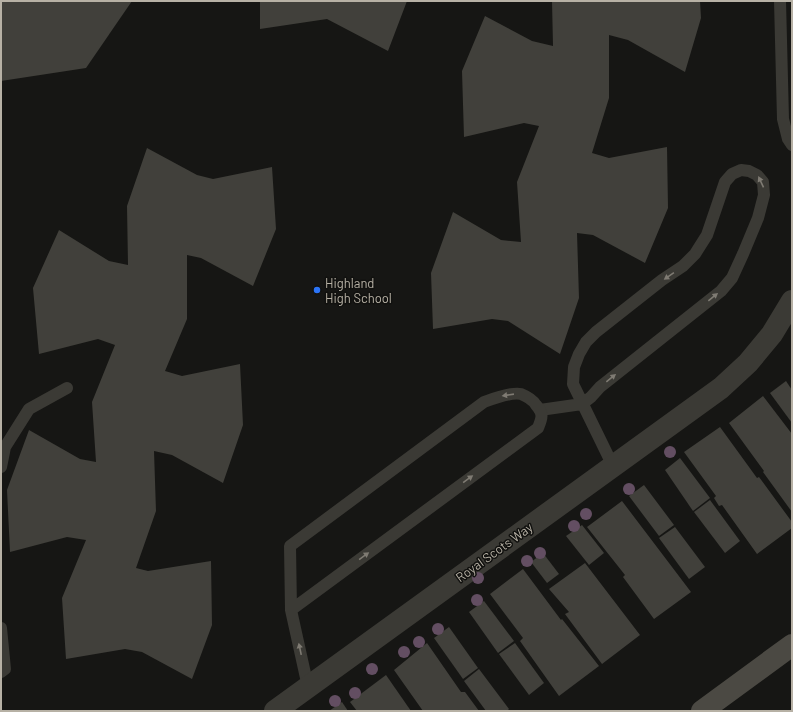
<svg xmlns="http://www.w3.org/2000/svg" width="793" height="712" font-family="Barlow,sans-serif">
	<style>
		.building { fill: #41403b }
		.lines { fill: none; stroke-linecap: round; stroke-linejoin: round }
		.service { stroke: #3b3a35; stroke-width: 12 }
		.minor { stroke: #3b3a35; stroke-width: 22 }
		.secondary { stroke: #4b4943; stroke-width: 22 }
		.tree { fill: #634e62 }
		.oneway { fill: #7f7b73 }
		.poi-dot { fill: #2b74f7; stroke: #11110f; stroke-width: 1.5 }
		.labels { text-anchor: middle; stroke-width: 3; stroke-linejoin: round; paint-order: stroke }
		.poi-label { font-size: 13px; fill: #b7b1a5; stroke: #11110f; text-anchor: start }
		.street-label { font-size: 13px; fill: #b7b1a5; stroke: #11110f }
	</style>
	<rect width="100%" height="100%" fill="#161614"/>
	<g class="building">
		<polygon points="1,1 132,1 86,68 1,81"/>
		<polygon points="260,1 407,1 388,51 327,19 260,29"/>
		<polygon points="552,1 700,1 701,18 685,72 628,40 609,35 609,98 592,153 609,158 667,147 668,208 645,263 593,235 577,233 579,298 560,354 508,321 492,319 433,329 431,273 453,212 501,240 521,242 517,182 539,126 524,123 464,137 462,71 485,16 532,41 553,46"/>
		<polygon points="147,148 197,175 213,179 272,167 276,229 253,286 201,258 187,255 187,319 165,371 182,376 240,364 243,425 223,483 172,455 154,451 156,511 136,568 148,571 211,561 212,625 192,679 142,652 125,649 66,659 62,598 86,540 67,537 10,552 7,490 29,430 80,459 96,462 92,402 115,345 98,339 39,354 33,288 59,230 109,261 128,265 127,206"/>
		<polygon points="786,381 792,390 792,423 770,393"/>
		<polygon points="763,396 792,434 792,512 763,472 764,471 729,423"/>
		<polygon points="720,427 757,478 759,477 792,522 792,528 757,554 722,505 719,506 714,498 716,496 684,452"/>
		<polygon points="680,458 710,498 693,511 665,470"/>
		<polygon points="644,485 674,525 659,536 629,496"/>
		<polygon points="710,500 740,541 725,553 694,512"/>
		<polygon points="622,501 691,592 654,619 623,577 625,575 587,527"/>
		<polygon points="582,525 604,553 589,565 566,536"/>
		<polygon points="675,527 705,567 689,579 659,538"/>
		<polygon points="543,553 559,574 547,583 531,562"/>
		<polygon points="585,563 640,635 602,664 565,614 569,612 549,589"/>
		<polygon points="523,569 561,620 562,619 599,666 559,696 520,641 523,638 490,594"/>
		<polygon points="484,601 514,641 498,653 469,612"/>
		<polygon points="449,627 478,668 463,679 434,638"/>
		<polygon points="427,643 461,692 465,692 479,711 423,711 394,670"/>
		<polygon points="515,643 544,683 529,695 499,654"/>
		<polygon points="479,669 509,709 507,711 486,711 464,681"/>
		<polygon points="386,675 411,711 357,711 350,702"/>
		<polygon points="342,702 348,711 329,711"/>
	</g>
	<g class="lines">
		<g class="service">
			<polyline points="780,1 783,119 788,139 792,145"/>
			<polyline points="540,410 582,404 591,397 600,387 721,291 732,278 743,254 758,218 764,195 763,182 757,175 749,171 741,170 732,174 725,182 707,235 695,254 683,266 662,280 596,332 586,342 579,354 574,367 573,384 613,466"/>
			<polyline points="1,467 5,447 29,409 67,388"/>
			<path d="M291,610L290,546L484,402C492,399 512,392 521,394C526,396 533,400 536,405C544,414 542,418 538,428L291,610L308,687"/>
			<polyline points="1,628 5,669 1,672"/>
		</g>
		<polyline class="minor" points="275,711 721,388 748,363 772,334 792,301"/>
		<polyline class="secondary" points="702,711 792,645"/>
	</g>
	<g class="tree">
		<circle cx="670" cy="452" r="6"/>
		<circle cx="629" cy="489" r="6"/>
		<circle cx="586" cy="514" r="6"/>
		<circle cx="574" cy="526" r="6"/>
		<circle cx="540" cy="553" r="6"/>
		<circle cx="527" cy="561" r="6"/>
		<circle cx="478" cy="578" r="6"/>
		<circle cx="477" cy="600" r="6"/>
		<circle cx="438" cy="629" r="6"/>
		<circle cx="419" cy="642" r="6"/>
		<circle cx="404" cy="652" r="6"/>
		<circle cx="372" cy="669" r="6"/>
		<circle cx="355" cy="693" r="6"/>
		<circle cx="335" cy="701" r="6"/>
	</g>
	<defs><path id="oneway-solid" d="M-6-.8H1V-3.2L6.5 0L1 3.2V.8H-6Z"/></defs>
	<g class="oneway">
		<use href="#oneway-solid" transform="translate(761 182) rotate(-115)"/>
		<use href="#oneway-solid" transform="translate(669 276) rotate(145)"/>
		<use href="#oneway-solid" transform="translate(713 297) rotate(-39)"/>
		<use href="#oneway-solid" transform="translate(611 378) rotate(-39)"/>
		<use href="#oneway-solid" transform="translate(508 395) rotate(172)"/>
		<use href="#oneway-solid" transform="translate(468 479) rotate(-36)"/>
		<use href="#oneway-solid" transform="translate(364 556) rotate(-36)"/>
		<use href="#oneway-solid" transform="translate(300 649) rotate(-102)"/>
	</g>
	<circle class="poi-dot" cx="317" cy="290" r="4"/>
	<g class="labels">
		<g class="poi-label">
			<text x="325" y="288">Highland<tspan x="325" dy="15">High School</tspan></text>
		</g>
		<g class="street-label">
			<text transform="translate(494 552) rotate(-36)" y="5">Royal Scots Way</text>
		</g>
	</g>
	<rect width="793" height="712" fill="none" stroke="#b7b1a5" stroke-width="4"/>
</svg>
